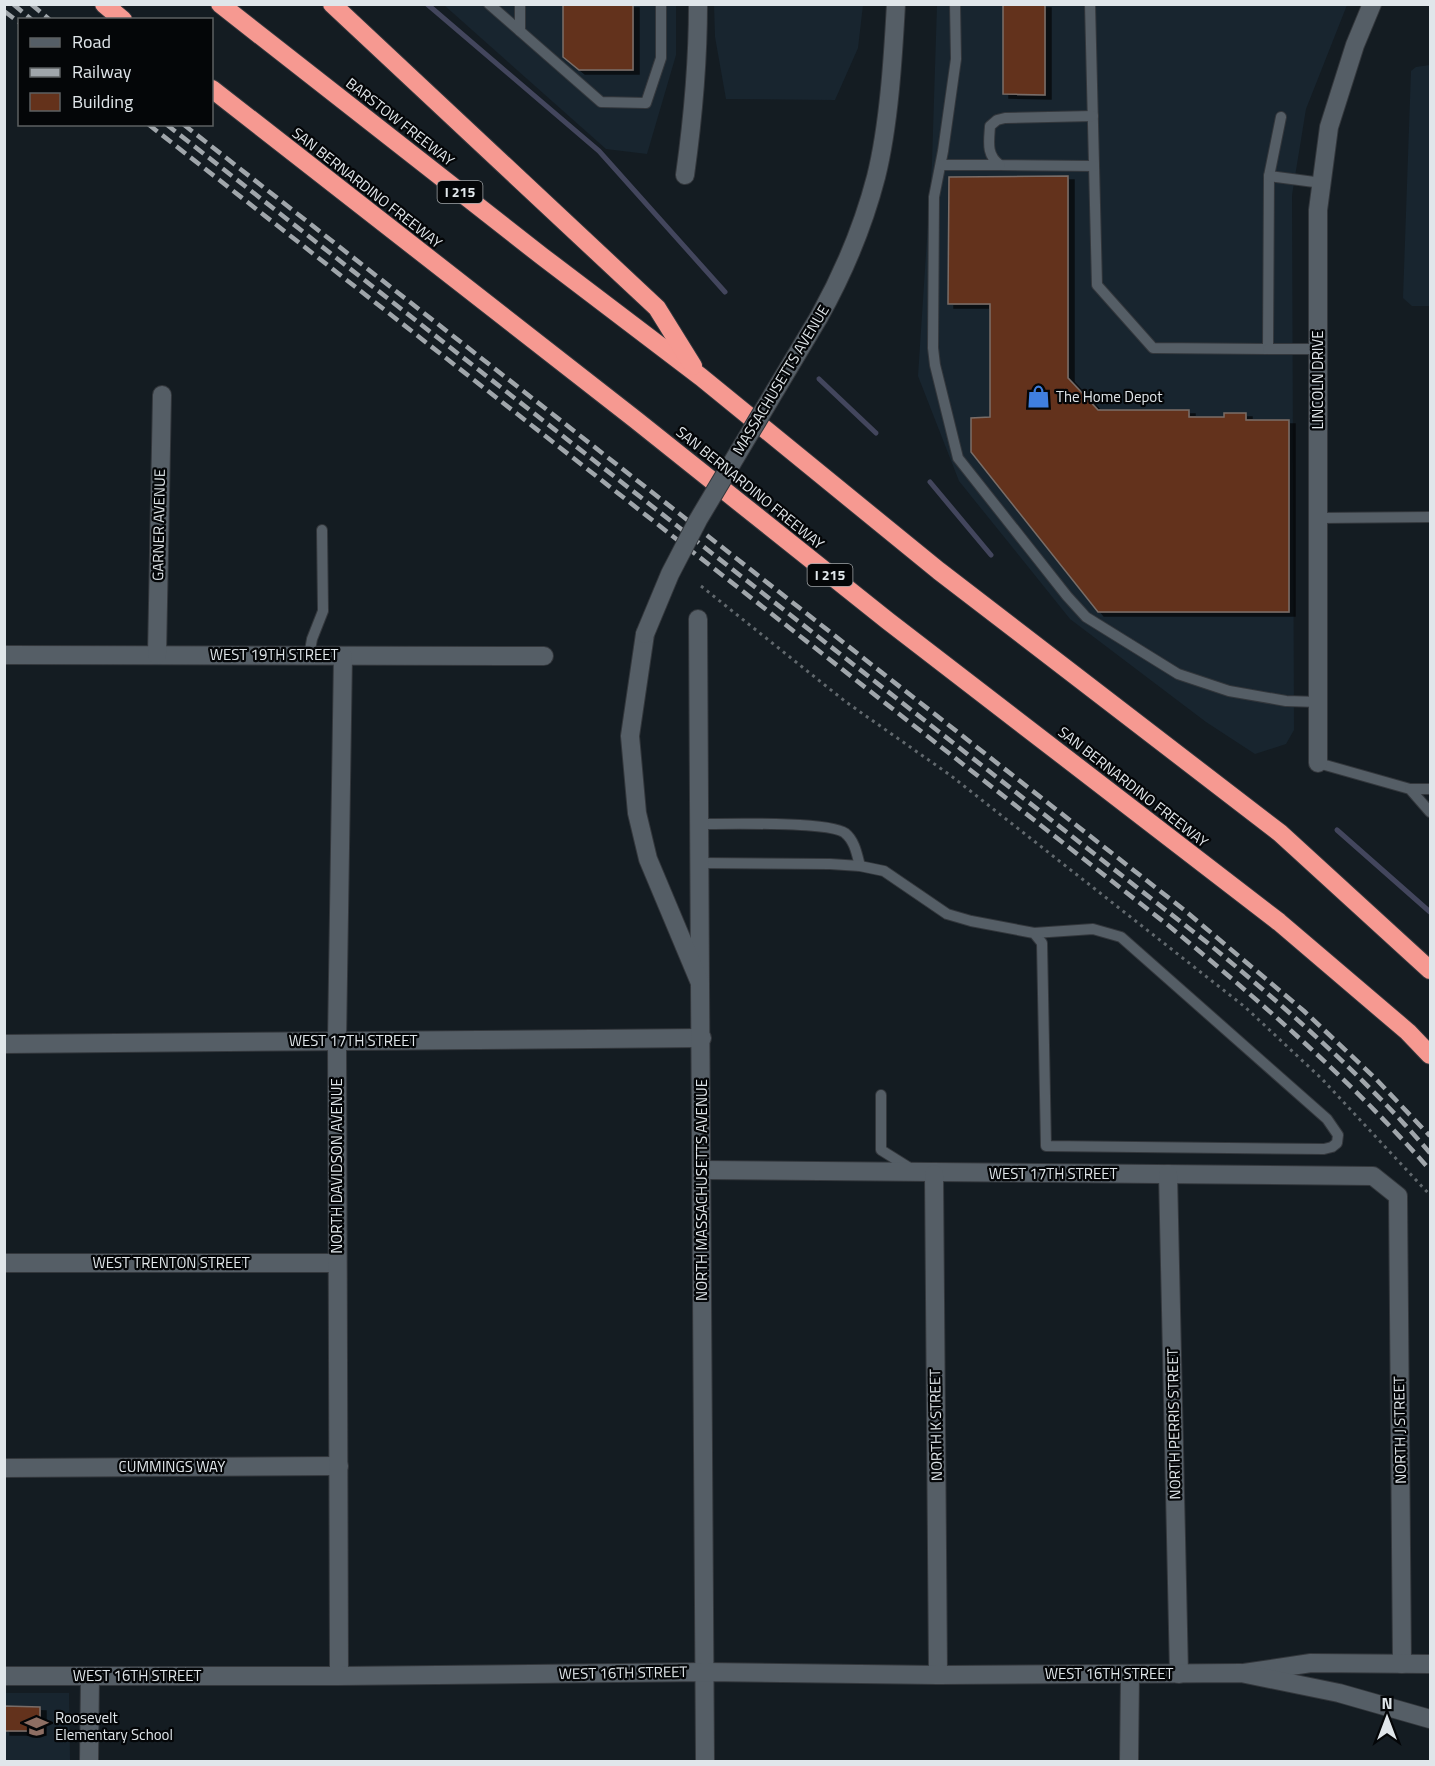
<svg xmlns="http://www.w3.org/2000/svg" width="1435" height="1766" font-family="'Titillium Web',sans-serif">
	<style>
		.built { fill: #18252f }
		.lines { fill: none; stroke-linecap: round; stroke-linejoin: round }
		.stream { stroke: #43465d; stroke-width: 5 }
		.building { fill: #64321b; stroke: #796d68; stroke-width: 1.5; filter: url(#shadow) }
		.lane-casing { stroke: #33373c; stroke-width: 12 }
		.street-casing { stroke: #33373c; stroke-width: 20 }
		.secondary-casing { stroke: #33373c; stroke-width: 20 }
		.highway-casing { stroke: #33373c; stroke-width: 20 }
		.path { stroke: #61686d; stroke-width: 3; stroke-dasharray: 3 4.5; stroke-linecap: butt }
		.lane { stroke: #555e66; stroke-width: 10 }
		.street { stroke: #555e66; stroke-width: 18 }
		.secondary { stroke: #555e66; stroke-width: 18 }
		.highway { stroke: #f69991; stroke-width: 18 }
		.rail { stroke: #a0a6ab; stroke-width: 4.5; stroke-dasharray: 12 6; stroke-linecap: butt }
		.secondary-bridge-casing { stroke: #33373c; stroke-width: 20; stroke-linecap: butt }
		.secondary-bridge { stroke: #555e66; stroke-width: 18 }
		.labels { text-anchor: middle; stroke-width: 4.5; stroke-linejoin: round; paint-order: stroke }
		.shield { fill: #040608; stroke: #9ea3a6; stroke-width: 1.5 }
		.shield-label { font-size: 14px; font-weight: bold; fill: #e0e6ea }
		.street-label { font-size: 15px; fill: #e0e6ea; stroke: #040608 }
		.poi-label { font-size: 15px; fill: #e0e6ea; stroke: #040608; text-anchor: start }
	</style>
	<defs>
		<filter id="shadow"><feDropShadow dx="6" dy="4" stdDeviation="0" flood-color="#0009"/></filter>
	</defs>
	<rect width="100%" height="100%" fill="#141c22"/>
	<g class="built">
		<polygon points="444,5 676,5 676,55 647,154 606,149"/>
		<polygon points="714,5 863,5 858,48 835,100 726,99 715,37"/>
		<polygon points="937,5 1347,5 1306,109 1292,195 1294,730 1286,744 1255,754 1206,722 1070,619 959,481 918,376 932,162"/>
		<polygon points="1430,65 1430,306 1412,306 1403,298 1411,71 1416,67"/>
		<polygon points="5,1693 69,1693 70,1761 5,1762"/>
	</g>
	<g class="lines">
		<g class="stream">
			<polyline points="427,4 599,151 725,292"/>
			<polyline points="819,379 876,433"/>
			<polyline points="930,482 991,555"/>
			<polyline points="1337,830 1430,912"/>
		</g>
	</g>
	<g class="building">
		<polygon points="563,4 633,4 633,70 579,70 563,57"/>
		<polygon points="1003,4 1045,4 1045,95 1003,94"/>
		<polygon points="1068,176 1068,378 1098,410 1189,410 1189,417 1224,417 1224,413 1246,413 1246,420 1289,420 1289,612 1098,612 971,452 971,418 990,417 990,304 948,304 949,177"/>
		<polygon points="4,1706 40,1707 40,1731 4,1731"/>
	</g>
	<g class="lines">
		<defs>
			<g id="lane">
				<polyline points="489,4 601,102 646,103 661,58 661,4"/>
				<polyline points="955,4 956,59 943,151 934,197 933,348 935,365 958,458 1067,596 1086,617 1178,674 1229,691 1286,701 1318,702"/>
				<polyline points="1090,4 1097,285 1153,348 1268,349 1269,176 1281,117"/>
				<polyline points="520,31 520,4"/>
				<path d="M1093,116L1005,118L997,120L990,126C989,142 986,155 1000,165L1094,166"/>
				<polyline points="941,165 1000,165"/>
				<polyline points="1269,176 1322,183"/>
				<polyline points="1268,349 1318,349"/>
				<polyline points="1318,518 1430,517"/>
				<polyline points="309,656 312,639 323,611 322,530"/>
				<polyline points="1318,763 1410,789 1430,812"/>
				<polyline points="1410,789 1430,789"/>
				<path d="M699,824C725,824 829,821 845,833C855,841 857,855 860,866"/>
				<polyline points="699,863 830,864 860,866 884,871 947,914 971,921 1034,933 1042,943 1046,1146 1324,1149 1332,1147 1337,1143 1338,1135 1327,1119 1121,937 1093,929 1034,933"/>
				<polyline points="881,1095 881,1150 913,1170"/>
			</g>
			<g id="street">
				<path d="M685,175C693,118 698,62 698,4"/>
				<polyline points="698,619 700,983"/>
				<polyline points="4,655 544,656"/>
				<polyline points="157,655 162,395"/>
				<polyline points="1318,763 1318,210 1329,127 1355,45 1372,4"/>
				<polyline points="4,1044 702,1038"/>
				<polyline points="702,1170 1373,1176 1398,1196 1402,1664"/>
				<polyline points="934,1174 938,1675"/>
				<polyline points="1168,1174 1179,1674"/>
				<polyline points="4,1263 337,1263"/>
				<polyline points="4,1468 339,1466"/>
				<polyline points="1244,1673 1311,1663 1430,1664"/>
				<polyline points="339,1676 337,1041 343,656"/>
				<polyline points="89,1762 90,1676"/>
				<polyline points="1129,1762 1130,1674"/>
			</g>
			<g id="secondary">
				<path d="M819,317C844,272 863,227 876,177C889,125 893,58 896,4"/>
				<polyline points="645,634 630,736 637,813 648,859 700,983 705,1762"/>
				<polyline points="4,1676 339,1676 705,1672 938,1675 1241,1673 1339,1693 1430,1719"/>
			</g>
			<g id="highway">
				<polyline points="104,4 123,20"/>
				<polyline points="220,4 543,257 701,377 939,571 1280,833 1430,970"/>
				<polyline points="332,4 657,308 693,366"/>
				<polyline points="212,89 636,420 888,621 1279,922 1408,1032 1430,1055"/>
			</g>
		</defs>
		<use href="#lane" class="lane-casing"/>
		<use href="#street" class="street-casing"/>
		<use href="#secondary" class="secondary-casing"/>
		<use href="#highway" class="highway-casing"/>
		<polyline class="path" points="701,586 846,702 950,775 1245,1007 1322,1079 1430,1195"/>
		<use href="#lane" class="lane"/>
		<use href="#street" class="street"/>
		<use href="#secondary" class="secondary"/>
		<use href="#highway" class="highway"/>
		<g class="rail">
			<polyline points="13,4 32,20"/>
			<polyline points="31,4 50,20"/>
			<polyline points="4,11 20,23"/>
			<path d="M148,124L1169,926C1261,1002 1352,1081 1430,1170"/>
			<path d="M166,124L1209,944C1287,1009 1364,1076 1430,1153"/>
			<polyline points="183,124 1183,909 1304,1011 1374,1077 1430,1136"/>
		</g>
		<defs>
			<polyline id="secondary-bridge" points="645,634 670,574 698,520 819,317"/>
		</defs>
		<use href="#secondary-bridge" class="secondary-bridge-casing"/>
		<use href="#secondary-bridge" class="secondary-bridge"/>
	</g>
	<defs>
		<symbol id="shop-bare" viewBox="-9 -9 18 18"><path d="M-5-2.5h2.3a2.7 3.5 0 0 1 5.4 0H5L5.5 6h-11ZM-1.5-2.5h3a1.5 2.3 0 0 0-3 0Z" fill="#3f7fe0" stroke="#040608" stroke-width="2.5" paint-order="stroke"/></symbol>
		<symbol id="school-bare" viewBox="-9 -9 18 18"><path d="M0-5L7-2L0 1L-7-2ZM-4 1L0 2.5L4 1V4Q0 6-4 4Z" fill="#8d6e63" stroke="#040608" stroke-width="2.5" paint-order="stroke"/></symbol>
	</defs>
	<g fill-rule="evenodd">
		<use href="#shop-bare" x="1022" y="380" width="33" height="33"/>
		<use href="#school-bare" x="20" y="1710" width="33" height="33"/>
	</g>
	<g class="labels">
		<g class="shield">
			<rect x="437.5" y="181" width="45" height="22" rx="4.5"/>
			<rect x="807.5" y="564" width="45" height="22" rx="4.5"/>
		</g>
		<g class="shield-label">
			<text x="460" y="197">I 215</text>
			<text x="830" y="580">I 215</text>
		</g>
		<g class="street-label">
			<text transform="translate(400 122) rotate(38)" y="5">BARSTOW FREEWAY</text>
			<text transform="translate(367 188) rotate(38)" y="5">SAN BERNARDINO FREEWAY</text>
			<text transform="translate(781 380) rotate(-59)" y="5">MASSACHUSETTS AVENUE</text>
			<text transform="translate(1318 380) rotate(-90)" y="5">LINCOLN DRIVE</text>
			<text transform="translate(750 488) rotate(39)" y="5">SAN BERNARDINO FREEWAY</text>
			<text transform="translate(159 525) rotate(-89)" y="5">GARNER AVENUE</text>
			<text x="274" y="660">WEST 19TH STREET</text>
			<text transform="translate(1133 787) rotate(38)" y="5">SAN BERNARDINO FREEWAY</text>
			<text x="353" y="1046">WEST 17TH STREET</text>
			<text transform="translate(337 1166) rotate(-90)" y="5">NORTH DAVIDSON AVENUE</text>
			<text x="1053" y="1179">WEST 17TH STREET</text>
			<text transform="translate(702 1190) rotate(-90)" y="5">NORTH MASSACHUSETTS AVENUE</text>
			<text x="171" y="1268">WEST TRENTON STREET</text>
			<text transform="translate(1174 1424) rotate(-91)" y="5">NORTH PERRIS STREET</text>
			<text transform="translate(936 1425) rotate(-91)" y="5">NORTH K STREET</text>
			<text transform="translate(1400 1430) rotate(-91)" y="5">NORTH J STREET</text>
			<text x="172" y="1472">CUMMINGS WAY</text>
			<text transform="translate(623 1673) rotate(-1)" y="5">WEST 16TH STREET</text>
			<text x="1109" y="1679">WEST 16TH STREET</text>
			<text x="137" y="1681">WEST 16TH STREET</text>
		</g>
		<g class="poi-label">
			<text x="1056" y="402">The Home Depot</text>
			<text x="55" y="1723">Roosevelt<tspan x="55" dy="17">Elementary School</tspan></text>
		</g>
	</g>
	<rect width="1435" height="1766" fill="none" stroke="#e0e6ea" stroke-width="12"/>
	<rect x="18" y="18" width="195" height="108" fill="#040608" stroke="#5c6062" stroke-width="1.5"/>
	<rect x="30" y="38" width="30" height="9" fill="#555e66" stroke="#5c6062" stroke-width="1.5"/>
	<text x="72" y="48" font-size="18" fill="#e0e6ea">Road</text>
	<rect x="30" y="68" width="30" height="9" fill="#a0a6ab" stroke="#5c6062" stroke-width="1.5"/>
	<text x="72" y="78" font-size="18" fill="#e0e6ea">Railway</text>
	<rect x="30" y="93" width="30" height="18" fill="#64321b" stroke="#5c6062" stroke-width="1.5"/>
	<text x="72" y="108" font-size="18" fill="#e0e6ea">Building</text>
	<g transform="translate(1387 1718)" stroke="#040608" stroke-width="4.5" paint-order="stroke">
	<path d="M0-4.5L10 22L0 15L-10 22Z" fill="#e0e6ea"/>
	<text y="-9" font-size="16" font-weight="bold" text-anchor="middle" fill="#e0e6ea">N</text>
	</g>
</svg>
